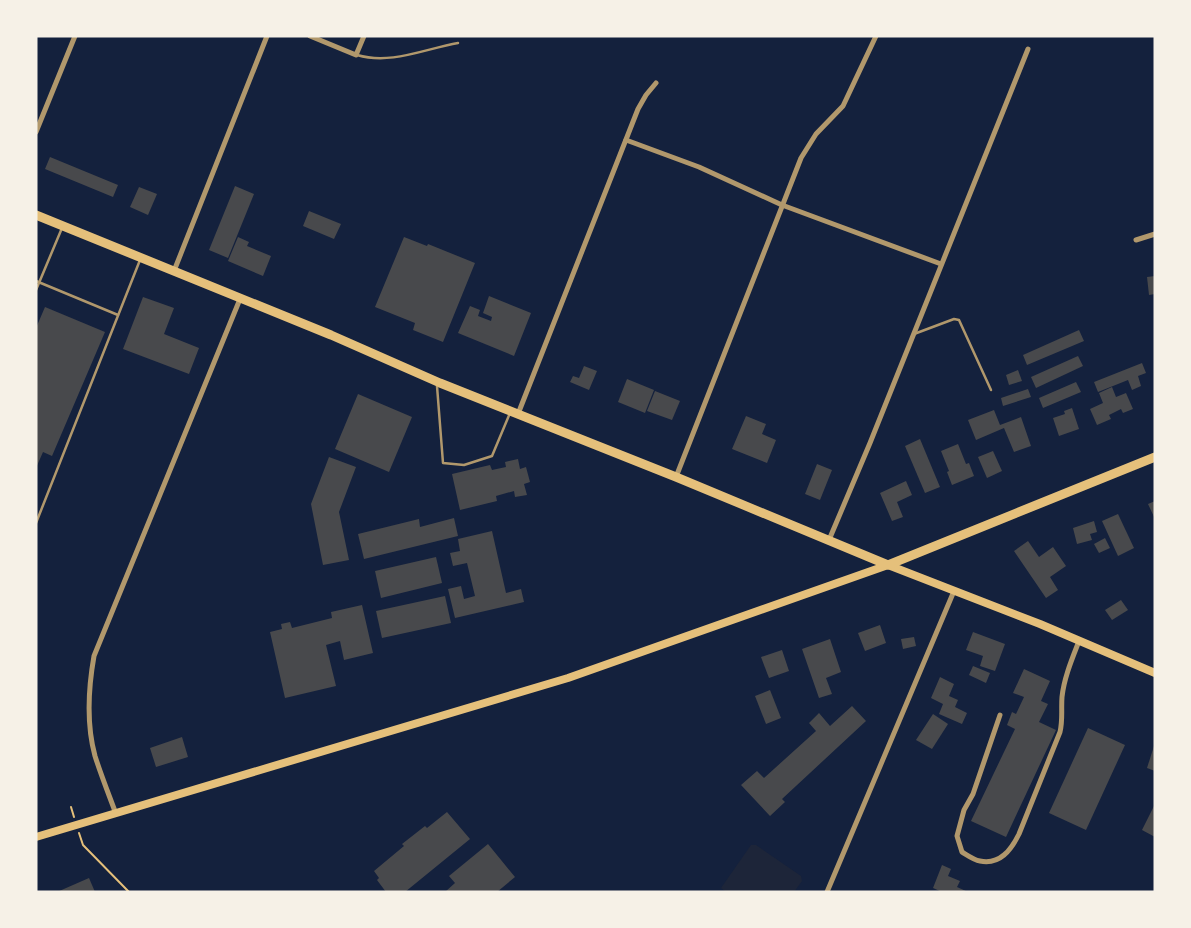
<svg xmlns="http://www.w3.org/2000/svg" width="1191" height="928" font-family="'PT Sans Narrow',sans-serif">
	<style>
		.green { fill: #1d2539 }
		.building { fill: #48494c }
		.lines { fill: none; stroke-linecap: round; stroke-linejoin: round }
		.path { stroke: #e5c07b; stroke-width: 2 }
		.service { stroke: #b1986c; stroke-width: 2.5 }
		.minor { stroke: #b1986c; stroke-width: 5 }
		.secondary { stroke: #e5c07b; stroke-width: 8 }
		.primary { stroke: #e5c07b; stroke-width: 9 }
	</style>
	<rect width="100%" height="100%" fill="#14213d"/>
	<polygon class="green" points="751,845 756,845 801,876 802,881 794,892 726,892 721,888"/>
	<g class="building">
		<polygon points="50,157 118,185 113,197 45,169"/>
		<polygon points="235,186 254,194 228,258 209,250"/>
		<polygon points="139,187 157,194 148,215 130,207"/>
		<polygon points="309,211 341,224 334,239 303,226"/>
		<polygon points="238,237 249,242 247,246 271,256 263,276 228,261"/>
		<polygon points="404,237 427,246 428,244 475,263 443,342 413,330 415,323 375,307"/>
		<polygon points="1155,276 1155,294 1149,295 1147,277"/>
		<polygon points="489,296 531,313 514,356 458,333 470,306 480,310 478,316 491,321 492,317 483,313"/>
		<polygon points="143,297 174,308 164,334 199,348 189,374 123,349"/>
		<polygon points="45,307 105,332 52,456 43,452 36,468 36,328"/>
		<polygon points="1079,330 1084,341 1027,365 1023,355"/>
		<polygon points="1078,356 1083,366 1036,388 1031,377"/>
		<polygon points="1142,363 1146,373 1138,376 1141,386 1132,390 1128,380 1098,392 1094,382"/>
		<polygon points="584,366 597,371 589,390 570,382 573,376 579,378"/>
		<polygon points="1018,370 1022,381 1009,385 1006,375"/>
		<polygon points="627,379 654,390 645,413 618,402"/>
		<polygon points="1076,382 1081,392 1043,408 1039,398"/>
		<polygon points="1112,387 1116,397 1126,393 1133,409 1123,413 1121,409 1109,415 1111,419 1097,425 1090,409 1103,403 1099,393"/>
		<polygon points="1028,389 1031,397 1003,406 1001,398"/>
		<polygon points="655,391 680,401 672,420 647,411"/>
		<polygon points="358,394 412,417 389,472 335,449"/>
		<polygon points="1072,408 1079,429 1059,436 1053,418 1065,414 1064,411"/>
		<polygon points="994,410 1000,425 1021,417 1031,446 1014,452 1004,428 976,440 968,420"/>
		<polygon points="746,416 766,424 762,434 776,440 767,463 732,449"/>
		<polygon points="920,439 940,487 925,493 905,446"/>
		<polygon points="958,444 966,464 969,463 974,476 952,485 947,472 949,471 941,451"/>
		<polygon points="993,451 1002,471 987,478 978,457"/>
		<polygon points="329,457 356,467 339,512 349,560 323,565 311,504"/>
		<polygon points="518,459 520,469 526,467 530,482 524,484 527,495 515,497 514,491 496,496 497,501 460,510 452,474 490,465 492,470 506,467 505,462"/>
		<polygon points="817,464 832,470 820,500 805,494"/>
		<polygon points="906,481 912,495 897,502 903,517 892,521 880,493"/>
		<polygon points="1155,501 1155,519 1148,504"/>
		<polygon points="1118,514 1134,548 1118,556 1102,521"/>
		<polygon points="454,518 458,536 364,559 358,534 419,519 420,527"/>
		<polygon points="1094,521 1097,532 1090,534 1092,540 1077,544 1073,528"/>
		<polygon points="492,531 506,593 521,589 524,602 455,618 448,589 461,586 464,599 475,596 467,563 453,566 450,553 460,551 458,539"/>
		<polygon points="1105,538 1110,548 1099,553 1094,544"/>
		<polygon points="1028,541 1039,557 1053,547 1066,566 1050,577 1058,590 1046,598 1014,551"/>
		<polygon points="436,557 442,583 381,598 375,571"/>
		<polygon points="445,596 451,623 382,638 376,611"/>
		<polygon points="1121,600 1128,610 1112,620 1105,610"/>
		<polygon points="362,605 373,653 344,660 340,641 326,645 336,686 285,698 270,632 282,629 281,624 290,622 292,628 332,618 331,612"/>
		<polygon points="880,625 886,643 865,651 858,633"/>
		<polygon points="973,632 1005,644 995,671 980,666 983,656 966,650"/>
		<polygon points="914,637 916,646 903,649 901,639"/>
		<polygon points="830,639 841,672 826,678 832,694 819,698 802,649"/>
		<polygon points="782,650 789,671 769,678 761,657"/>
		<polygon points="973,666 990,673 986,683 969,675"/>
		<polygon points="1024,669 1050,681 1041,701 1048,704 1039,722 1056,730 1006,837 971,821 1015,729 1007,725 1012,712 1016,714 1024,697 1013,693"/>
		<polygon points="940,677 954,684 949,696 958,700 955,707 967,713 962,724 939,714 943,704 931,698"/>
		<polygon points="770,690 781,718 766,724 755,696"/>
		<polygon points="852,706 866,721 782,799 785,802 770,816 741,785 757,771 764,778 816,731 809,723 819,713 830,726"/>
		<polygon points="933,714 948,724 932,749 916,740"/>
		<polygon points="1088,728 1125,745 1086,830 1049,813"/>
		<polygon points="182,737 188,757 156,767 150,748"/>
		<polygon points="1154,746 1155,746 1155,771 1147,768"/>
		<polygon points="1155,804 1155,837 1142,830"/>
		<polygon points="447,812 470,839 405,892 386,892 377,880 379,878 374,871 404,846 402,844 425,826 427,828"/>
		<polygon points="488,844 515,877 497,892 445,892 455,883 449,876"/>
		<polygon points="942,865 951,869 948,876 960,881 957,887 968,892 942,892 933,888"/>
		<polygon points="89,878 95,892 57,892"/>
	</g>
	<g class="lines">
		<g class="path">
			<polyline points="71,807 74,817"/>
			<polyline points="79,833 83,845 129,892"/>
		</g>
		<g class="service">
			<path d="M357,55C391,65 424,49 458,43"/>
			<polyline points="36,281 118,315"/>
			<polyline points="36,290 62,228"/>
			<polyline points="914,334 954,319 959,320 991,390"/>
			<polyline points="437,386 443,463 464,465 492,456 510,413"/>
			<polyline points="36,523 140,260"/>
		</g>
		<g class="minor">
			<polyline points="310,36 356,55 364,36"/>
			<polyline points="36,132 75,36"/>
			<polyline points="626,140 699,167 782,205 941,264"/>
			<polyline points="1136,240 1155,234"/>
			<polyline points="174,271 267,36"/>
			<polyline points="518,414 638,109 646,95 656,83"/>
			<polyline points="676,477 801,158 816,134 843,106 876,36"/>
			<polyline points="829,540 870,443 1028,49"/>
			<path d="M1000,715L973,794L964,810L957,836L962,852C967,855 974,860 980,861C1000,865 1011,850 1019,834L1060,732C1063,720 1061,709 1062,697C1064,678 1072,659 1079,641"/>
			<path d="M116,814C109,795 101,775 95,756C86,723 88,690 94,656L240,299"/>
			<polyline points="827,892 954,591"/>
		</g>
		<polyline class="secondary" points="36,837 568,678 888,565 1040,624 1155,673"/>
		<polyline class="primary" points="36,215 331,335 440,383 676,477 888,565 1155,457"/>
	</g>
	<rect width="1191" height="928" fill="none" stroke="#f6f1e7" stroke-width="75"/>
</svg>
